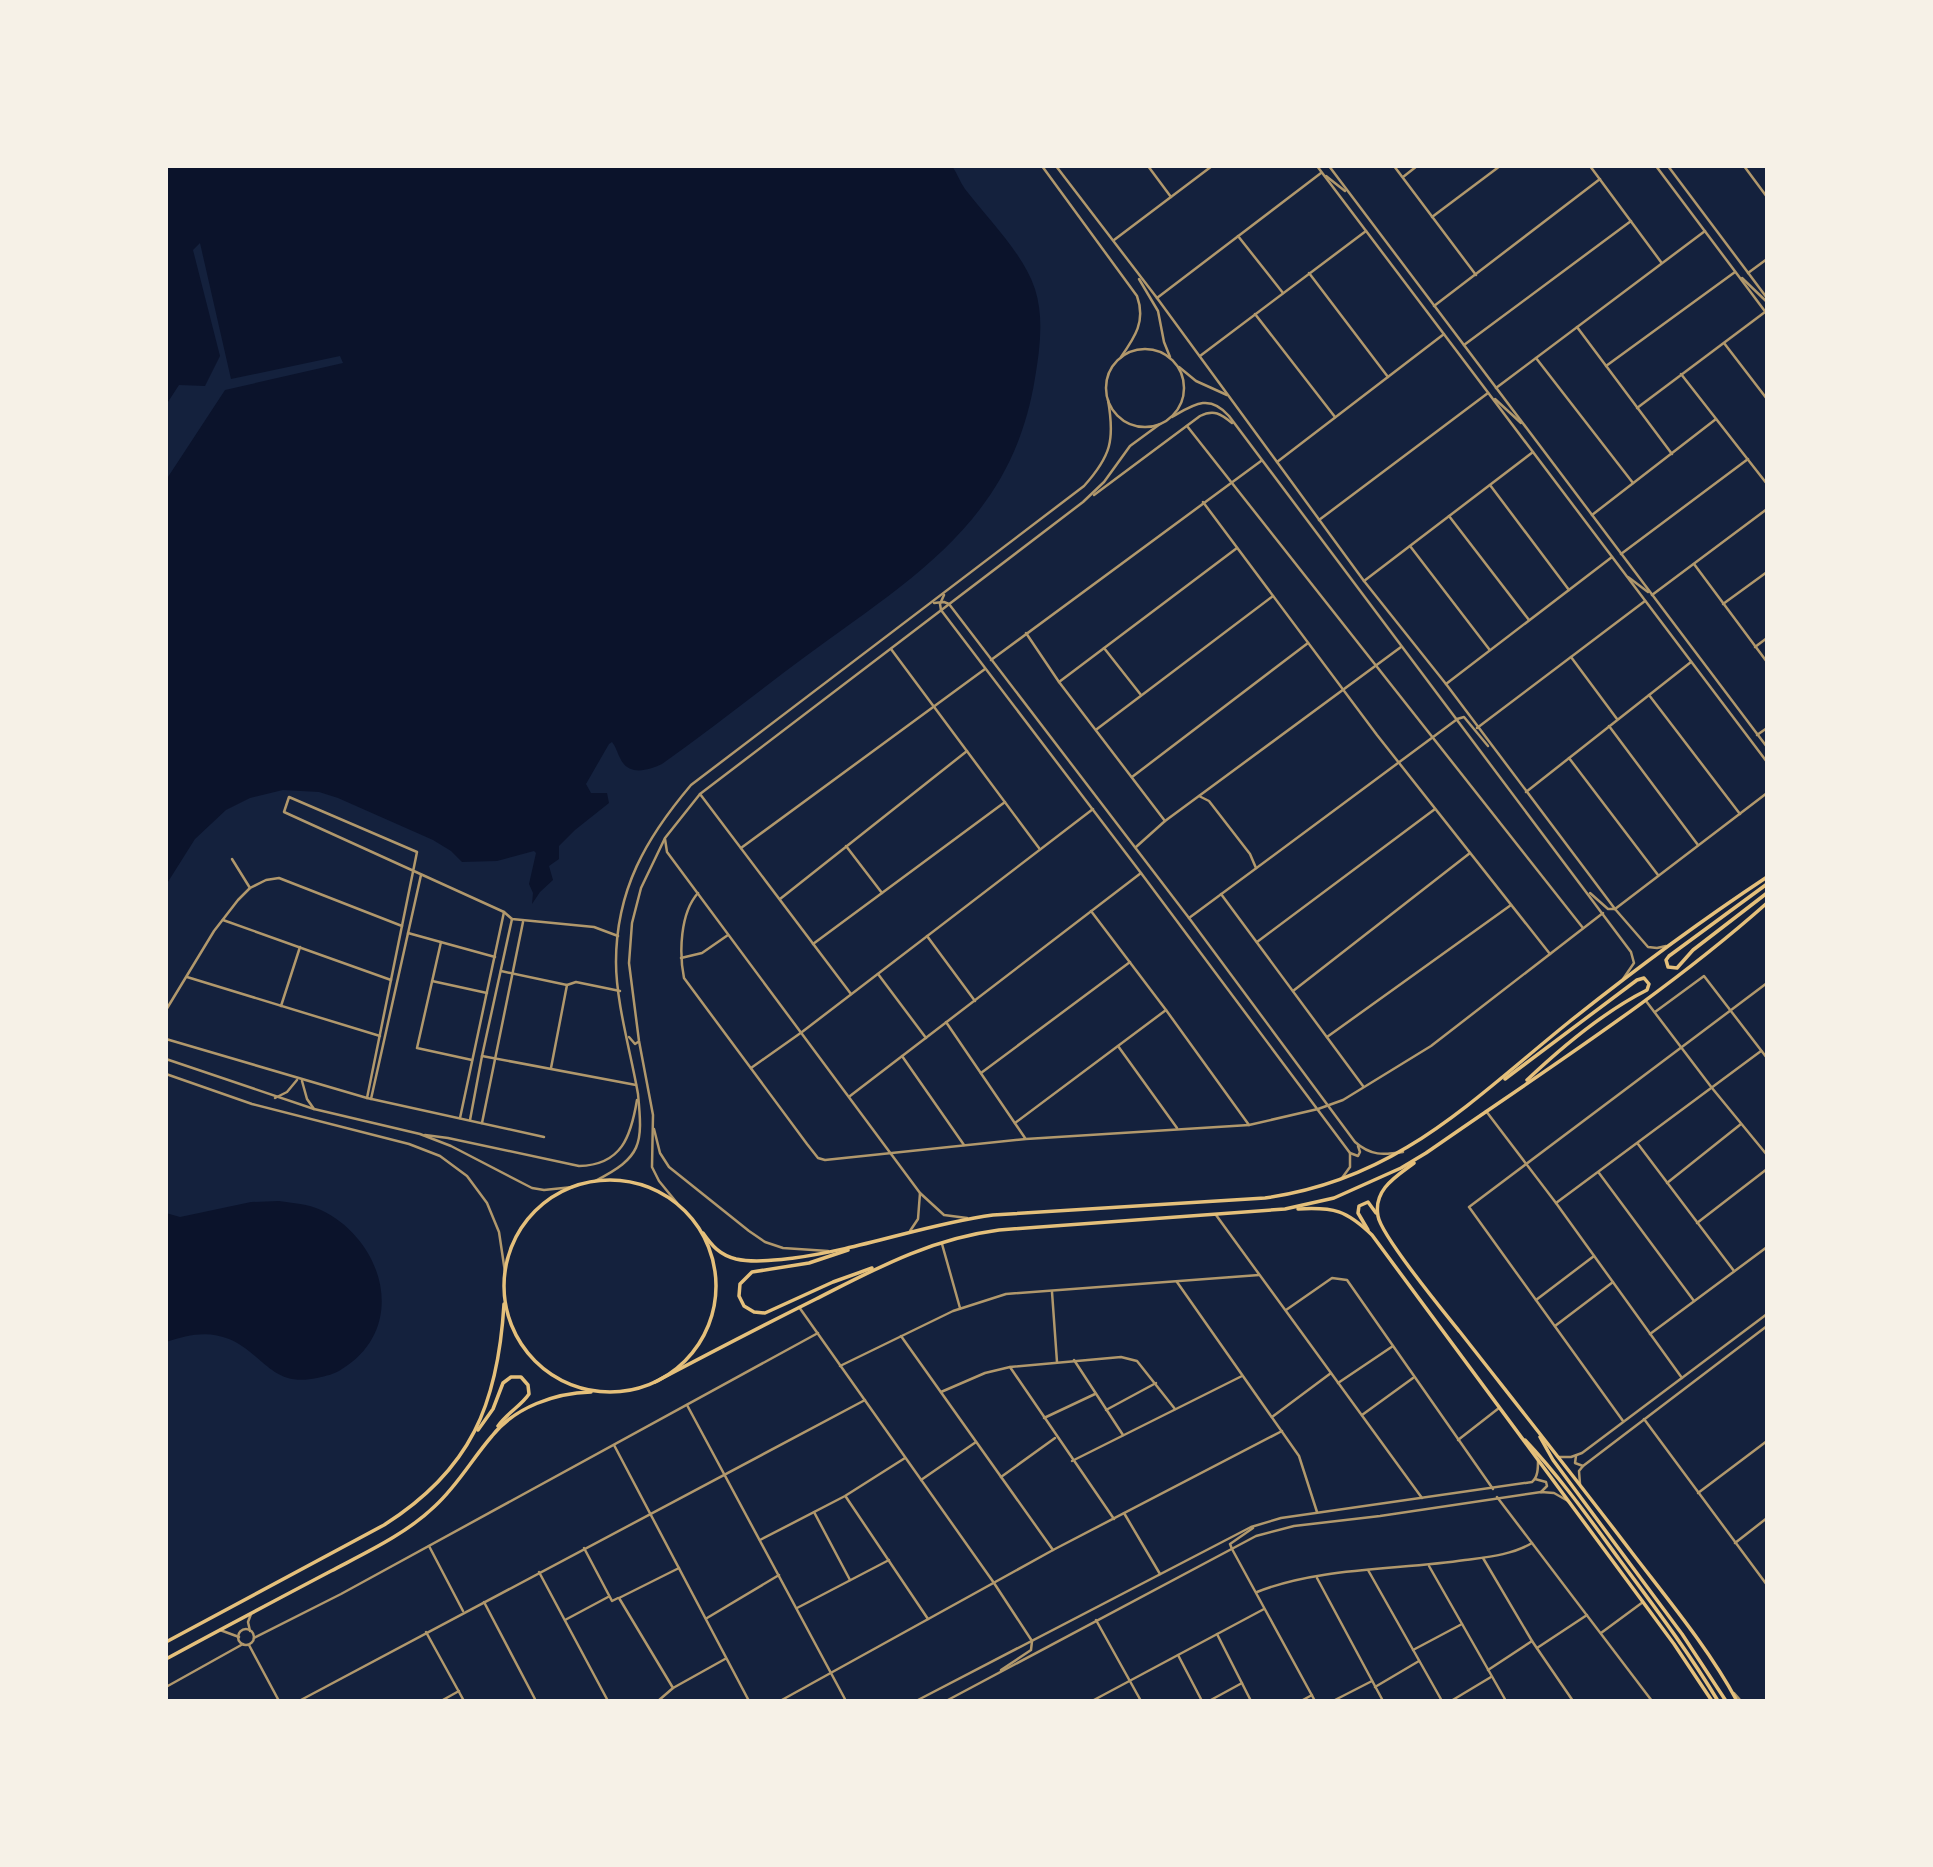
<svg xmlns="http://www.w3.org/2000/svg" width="1933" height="1867" font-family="'Archivo Narrow',sans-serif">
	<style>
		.water { fill: #0b132b }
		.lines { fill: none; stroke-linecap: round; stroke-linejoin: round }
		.minor { stroke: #b1986c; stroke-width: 2.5 }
		.tertiary { stroke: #b1986c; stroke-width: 2.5 }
		.primary { stroke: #e5c07b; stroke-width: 3.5 }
	</style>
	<rect width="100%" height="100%" fill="#14213d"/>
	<g class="water">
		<path d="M166,166H952C957,173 960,182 965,189C988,219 1023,253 1035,289C1044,317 1040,349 1035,378C1012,523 910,579 802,659C755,694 710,730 662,764C647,771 628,776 620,758C617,752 616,747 612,742L609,744L586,784L591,793H607L609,803L575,830L559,846V859L549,866L553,880L540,892L532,904L533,893L529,884L536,853L534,851L497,861L462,862L451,851L433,840L338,798L319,792L283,790L250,798L226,810L195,839L166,885V480L225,390L343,363L340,356L231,379L200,243L193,250L220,356L205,386L179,385L166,405Z"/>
		<path d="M279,1201C293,1203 308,1204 321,1210C384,1240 409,1328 342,1369C335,1374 326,1376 317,1378C272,1388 264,1354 229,1339C208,1330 187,1335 166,1342V1213L180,1217L251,1202Z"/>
	</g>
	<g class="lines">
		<g class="minor">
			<polyline points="1148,166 1171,197"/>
			<polyline points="1394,166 1476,275"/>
			<polyline points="1590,166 1661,262"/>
			<polyline points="1744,166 1767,197"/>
			<polyline points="1403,177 1417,166"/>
			<polyline points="1432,217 1500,166"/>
			<polyline points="1238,236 1283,293"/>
			<polyline points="1114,240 1212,166"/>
			<polyline points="1309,273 1388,377"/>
			<polyline points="1748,273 1767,259"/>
			<polyline points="1157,298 1321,173"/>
			<polyline points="1434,306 1600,179"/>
			<polyline points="1255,314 1335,417"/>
			<polyline points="1577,327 1672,454"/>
			<polyline points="1724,343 1767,399"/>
			<polyline points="1464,345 1631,221"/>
			<polyline points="1200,356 1366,231"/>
			<polyline points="1536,358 1633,483"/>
			<polyline points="1606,366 1735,272"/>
			<polyline points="1681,374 1767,484"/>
			<polyline points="1496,388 1705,231"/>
			<polyline points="1637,408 1765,312"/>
			<polyline points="1187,426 1583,928"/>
			<polyline points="1277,462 1444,334"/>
			<polyline points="1490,485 1569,590"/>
			<polyline points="1203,502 1377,735 1550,954"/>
			<polyline points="1592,515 1716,419"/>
			<polyline points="1449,516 1529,620"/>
			<polyline points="1319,520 1488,393"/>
			<polyline points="1410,546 1489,649"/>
			<polyline points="1621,554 1748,459"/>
			<polyline points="1694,564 1767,662"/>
			<polyline points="1364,581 1533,452"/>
			<polyline points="1652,595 1767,509"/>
			<polyline points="1723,604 1767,572"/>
			<polyline points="1026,633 1059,682 1165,821"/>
			<polyline points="1755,647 1767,638"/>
			<polyline points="1104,648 1141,695"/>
			<polyline points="891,649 1039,848"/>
			<polyline points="1571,657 1617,719"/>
			<polyline points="991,660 1261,461"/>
			<polyline points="1059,682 1237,548"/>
			<polyline points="1446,684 1612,557"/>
			<polyline points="1649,695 1740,814"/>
			<polyline points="1609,726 1698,845"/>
			<polyline points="1477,728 1645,601"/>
			<polyline points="1097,729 1273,596"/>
			<polyline points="1757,735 1767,728"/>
			<polyline points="1569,758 1658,875"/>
			<polyline points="1132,777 1308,643"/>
			<polyline points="1526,792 1691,662"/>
			<polyline points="700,794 851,994"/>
			<polyline points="1199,796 1209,801 1250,854 1256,868"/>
			<polyline points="665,839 667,852 920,1193 944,1215 967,1218"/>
			<polyline points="846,846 882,893"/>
			<polyline points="1136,847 1165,821 1401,647"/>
			<polyline points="741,848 985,669"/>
			<polyline points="232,859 250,888"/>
			<path d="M698,893C680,913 679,953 684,978L807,1144L818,1158L825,1160L1026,1139L1249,1125L1318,1109L1343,1100L1431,1046L1603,913"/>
			<polyline points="1221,894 1363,1086"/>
			<polyline points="780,899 967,751"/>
			<polyline points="1615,909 1767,793"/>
			<polyline points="1091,911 1166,1010 1249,1125"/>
			<polyline points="1189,918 1456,720"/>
			<polyline points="223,920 391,980"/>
			<polyline points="408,933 495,957"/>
			<polyline points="927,936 975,1001"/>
			<polyline points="441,942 417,1048 472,1060"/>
			<polyline points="1257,942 1435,809"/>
			<polyline points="813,944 1005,802"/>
			<polyline points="681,958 702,953 728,935"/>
			<polyline points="501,971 567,985 551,1068"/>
			<polyline points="878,974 926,1038"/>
			<polyline points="187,977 380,1036"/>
			<polyline points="432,981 487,993"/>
			<polyline points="567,985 576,982 620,991"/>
			<polyline points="1293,991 1470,853"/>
			<polyline points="1646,1001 1712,1088 1767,1155"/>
			<polyline points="281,1006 300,947"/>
			<polyline points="166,1010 214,931 238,900 250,888 266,880 279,878 402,926"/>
			<polyline points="1655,1012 1704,976 1767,1058"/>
			<polyline points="946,1022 1025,1138"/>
			<polyline points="1327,1037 1511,905"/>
			<polyline points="166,1039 367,1098 544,1137"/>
			<polyline points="1118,1046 1177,1128"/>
			<polyline points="482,1056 512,919"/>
			<polyline points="902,1056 964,1145"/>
			<polyline points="751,1068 802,1032 1093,809"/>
			<polyline points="981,1073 1130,962"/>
			<polyline points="302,1081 307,1099 314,1109"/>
			<polyline points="850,1096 1141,873"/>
			<polyline points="275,1098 287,1092 297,1080"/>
			<path d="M367,1098C384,1016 401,934 417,852L289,797L284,812L504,912L512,919L594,927L618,936"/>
			<polyline points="371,1099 421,875"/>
			<polyline points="1486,1111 1556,1203 1682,1378"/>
			<polyline points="460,1118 504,912"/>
			<polyline points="470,1120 482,1056 636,1085"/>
			<polyline points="482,1123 523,922"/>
			<polyline points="1015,1123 1166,1010"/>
			<polyline points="1638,1144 1734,1271"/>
			<polyline points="1599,1173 1694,1301"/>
			<polyline points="1667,1183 1741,1124"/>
			<polyline points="1556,1203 1761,1051"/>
			<polyline points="1216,1215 1422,1498"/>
			<polyline points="1697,1223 1767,1169"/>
			<polyline points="910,1231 918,1219 920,1193"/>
			<polyline points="942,1244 960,1308"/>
			<polyline points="1177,1282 1299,1456 1317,1512"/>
			<polyline points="1052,1292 1057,1362"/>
			<polyline points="1536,1300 1594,1256"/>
			<polyline points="799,1307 994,1583 1032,1641 1031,1650 1001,1670"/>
			<polyline points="1286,1310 1332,1278 1347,1280 1493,1489"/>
			<polyline points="1555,1326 1613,1282"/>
			<polyline points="1650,1334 1767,1247"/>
			<polyline points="901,1336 1053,1550"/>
			<polyline points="1074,1360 1123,1435"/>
			<polyline points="840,1366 953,1311 1006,1294 1259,1275"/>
			<polyline points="1010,1367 1114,1519"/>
			<polyline points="1338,1383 1393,1346"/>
			<polyline points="941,1392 985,1373 1010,1367 1121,1357 1137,1361 1175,1409"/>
			<polyline points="687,1405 846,1701"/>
			<polyline points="1106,1410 1156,1383"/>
			<polyline points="1362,1415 1413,1378"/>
			<polyline points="1272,1417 1331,1373"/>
			<polyline points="1044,1418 1095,1394"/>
			<polyline points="1644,1419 1767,1585"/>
			<polyline points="1623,1421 1469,1207 1767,983"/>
			<polyline points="1458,1440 1499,1408"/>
			<polyline points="614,1445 749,1701"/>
			<polyline points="1072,1461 1242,1376"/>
			<polyline points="1001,1477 1055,1438"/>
			<polyline points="921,1480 976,1442"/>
			<polyline points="1698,1493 1767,1441"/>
			<polyline points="846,1497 928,1619"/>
			<polyline points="1497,1497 1652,1701"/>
			<polyline points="814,1512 850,1580"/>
			<polyline points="1124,1513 1160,1574"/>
			<polyline points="1253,1528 1230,1544 1232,1549 1315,1701"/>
			<polyline points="760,1540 845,1496 905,1458"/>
			<polyline points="1735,1543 1767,1518"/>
			<polyline points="429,1546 463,1611"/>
			<polyline points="584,1548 612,1601 618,1598"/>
			<polyline points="1483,1558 1532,1641 1573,1701"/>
			<polyline points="1429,1566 1506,1701"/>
			<polyline points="679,1568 619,1598 673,1688 725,1659"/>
			<polyline points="1368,1570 1442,1701"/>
			<polyline points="539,1572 608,1701"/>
			<polyline points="1317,1578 1383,1701"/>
			<path d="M1257,1592C1319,1567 1399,1570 1465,1560C1488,1557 1512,1555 1532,1543"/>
			<polyline points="484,1602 536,1701"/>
			<polyline points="797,1608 889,1560"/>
			<polyline points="707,1618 779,1575"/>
			<polyline points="565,1620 608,1597"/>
			<polyline points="1096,1620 1141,1701"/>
			<circle cx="246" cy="1637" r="8"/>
			<polyline points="220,1630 239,1637"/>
			<polyline points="250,1631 248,1622 251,1614"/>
			<polyline points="426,1632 464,1701"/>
			<polyline points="1601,1633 1643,1602"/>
			<polyline points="1217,1634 1251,1701"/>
			<polyline points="254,1638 341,1594 818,1333"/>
			<polyline points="249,1645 279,1701"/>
			<polyline points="1537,1648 1587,1615"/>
			<polyline points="1413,1650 1462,1624"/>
			<polyline points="1178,1655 1202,1701"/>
			<polyline points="1488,1670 1532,1641"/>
			<polyline points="166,1687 243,1644"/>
			<polyline points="1375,1687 1419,1661"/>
			<polyline points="299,1701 865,1400"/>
			<polyline points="441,1701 459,1691"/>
			<polyline points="658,1701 673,1688"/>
			<polyline points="780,1701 1053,1550 1282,1431"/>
			<polyline points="1092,1701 1264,1609"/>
			<polyline points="1209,1701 1242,1683"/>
			<polyline points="1301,1701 1312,1695"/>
			<polyline points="1333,1701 1372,1681"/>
			<polyline points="1451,1701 1491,1677"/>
		</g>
		<g class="tertiary">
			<path d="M1042,166L1137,296C1146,321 1135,337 1121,357"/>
			<polyline points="1056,166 1157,298 1364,581 1446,684 1615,909 1648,947 1657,948 1666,946"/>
			<polyline points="1317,166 1767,762"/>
			<polyline points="1329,166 1767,747"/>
			<polyline points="1656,166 1767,314"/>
			<polyline points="1668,166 1767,298"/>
			<polyline points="1326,176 1345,191"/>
			<polyline points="1742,278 1767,302"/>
			<polyline points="1139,279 1158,311 1164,342 1170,357"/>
			<circle cx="1145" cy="388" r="39"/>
			<polyline points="1179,367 1196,381 1227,395"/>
			<polyline points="1495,399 1521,423"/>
			<path d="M1172,417C1193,405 1209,393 1229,416L1631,952L1634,963L1623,979"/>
			<path d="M1094,495L1200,416C1214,409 1221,414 1232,423"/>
			<polyline points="1628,577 1648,592"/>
			<polyline points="944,595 940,604 941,610 1141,873 1350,1153 1350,1167 1342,1178"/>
			<path d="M934,603L944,602L949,604L1189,918L1355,1142C1371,1156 1383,1155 1403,1152"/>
			<polyline points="1457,719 1464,717 1488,746"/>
			<polyline points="1590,893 1608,909 1615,909"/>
			<polyline points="629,1037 635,1044 638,1042"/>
			<polyline points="166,1059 314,1109 420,1134 451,1146 532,1188 544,1190 573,1187"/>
			<polyline points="166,1074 252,1104 409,1144 440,1156 467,1176 487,1203 499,1232 505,1272"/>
			<polyline points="654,1129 660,1153 669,1167 749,1231 765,1242 783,1248 828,1251"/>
			<path d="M425,1135L448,1138L579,1166C622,1165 631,1136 637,1100"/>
			<polyline points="1350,1153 1358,1156 1360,1152 1358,1146"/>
			<path d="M595,1181C642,1157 643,1145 638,1094C631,1053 616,1003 616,962C616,890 646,838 691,785L1084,486C1111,456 1115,440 1108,400"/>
			<polyline points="677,1203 659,1181 652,1167 653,1115 639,1041 629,963 632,923 641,888 665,838 700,794 1083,502 1104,482 1130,446 1160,424"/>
			<polyline points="1576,1456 1575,1463 1583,1466"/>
			<polyline points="1559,1457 1571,1457 1582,1453 1767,1314"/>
			<polyline points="1535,1479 1546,1482 1547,1486 1541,1492"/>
			<polyline points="1580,1484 1579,1471 1583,1466 1767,1326"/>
			<polyline points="1734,1693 1741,1701"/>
			<path d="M916,1701L1251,1527L1281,1518L1532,1482C1538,1477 1538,1468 1538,1461"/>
			<polyline points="946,1701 1256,1536 1294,1526 1380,1516 1541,1492 1554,1493 1568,1501"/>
		</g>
		<g class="primary">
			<polyline points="1767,884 1669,956 1666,960 1668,967 1677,968 1693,950 1767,893"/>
			<path d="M1505,1079L1637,980L1644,978L1649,984L1647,990C1603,1012 1563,1046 1527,1080"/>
			<path d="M1414,1163C1397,1176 1373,1189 1378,1216C1381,1236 1444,1312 1460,1332C1518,1406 1576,1479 1633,1554C1669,1601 1709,1649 1737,1701"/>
			<circle cx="610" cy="1286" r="106"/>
			<path d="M1298,1209C1334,1207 1346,1210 1372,1235L1674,1644L1712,1701"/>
			<polyline points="1368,1230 1358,1213 1359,1206 1368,1202 1376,1213"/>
			<path d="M703,1233C712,1246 720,1255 736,1259C754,1263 776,1260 794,1258C862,1249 926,1224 993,1215L1265,1198C1397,1180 1471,1101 1569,1022C1633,971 1699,922 1767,877"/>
			<polyline points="848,1250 809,1263 752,1272 740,1284 739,1296 744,1306 754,1312 765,1313 833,1282 872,1268"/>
			<path d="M655,1382C708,1354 762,1326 816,1299C877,1268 930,1239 999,1230L1285,1209L1334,1198L1401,1168L1426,1153C1542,1072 1661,997 1767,903"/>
			<path d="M478,1430L493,1409L503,1383L511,1377H521L528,1385L529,1394C521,1406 507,1413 498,1426"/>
			<polyline points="1540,1437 1553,1460 1682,1634 1726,1701"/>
			<path d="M1525,1440C1560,1477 1589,1518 1619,1559C1653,1605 1688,1651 1718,1701"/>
			<path d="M166,1642L384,1525C471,1470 498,1404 504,1304"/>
			<path d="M166,1659C221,1629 276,1600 331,1571C367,1552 406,1534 435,1506C458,1485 472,1459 492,1436C515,1407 555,1393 591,1392"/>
		</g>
	</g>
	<rect width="1933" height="1867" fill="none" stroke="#f6f1e7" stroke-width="336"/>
</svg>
